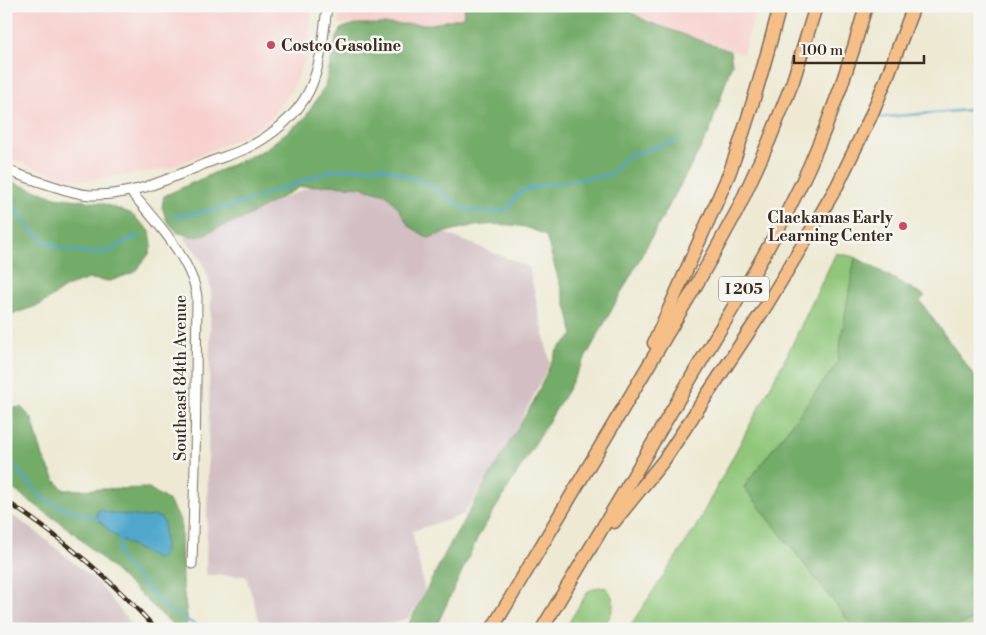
<svg xmlns="http://www.w3.org/2000/svg" width="986" height="635" font-family="'Libre Bodoni',serif">
	<style>
		.built { fill: #f7d0cd }
		.industrial { fill: #d2bec3 }
		.green { fill: #8fc679; stroke: #65784c }
		.forest { fill: #73ab69; stroke: #576a44 }
		.water { fill: #4fa8cc; stroke: #456975 }
		.lines { fill: none; stroke-linecap: round; stroke-linejoin: round }
		.stream { stroke: #4fa8cc; stroke-width: 2.5 }
		.minor-casing { stroke: #796d5d; stroke-width: 11 }
		.highway-casing { stroke: #796d5d; stroke-width: 15 }
		.minor { stroke: #fff; stroke-width: 9 }
		.highway { stroke: #f6be87; stroke-width: 12 }
		.rail-casing { stroke: #3b2a1e; stroke-width: 4.5 }
		.rail { stroke: #f6f6f2; stroke-width: 2.5; stroke-dasharray: 8; stroke-linecap: butt }
		.poi-dot { fill: #d1495b; stroke: #f6f6f2; stroke-width: 2 }
		.labels { text-anchor: middle; stroke-width: 5; stroke-linejoin: round; paint-order: stroke }
		.shield { fill: #f6f6f2; stroke: #73675e; stroke-width: 1 }
		.shield-label { font-size: 15px; font-weight: bold; fill: #3b2a1e }
		.poi-label { font-size: 16px; font-weight: bold; fill: #3b2a1e; stroke: #f6f6f2; text-anchor: start }
		.street-label { font-size: 16px; fill: #3b2a1e; stroke: #f6f6f2 }
	</style>
	<rect width="100%" height="100%" fill="#f6f6f2"/>
	<filter id="ink" filterUnits="userSpaceOnUse"><feTurbulence type="fractalNoise" baseFrequency=".02" numOctaves="2"/><feDisplacementMap in="SourceGraphic" scale="10" xChannelSelector="R" yChannelSelector="G"/><feConvolveMatrix kernelMatrix="1 2 1 2 8 2 1 2 1" color-interpolation-filters="sRGB"/></filter>
	<filter id="wash" filterUnits="userSpaceOnUse"><feTurbulence type="fractalNoise" baseFrequency=".0096" numOctaves="4" result="noise"/><feDisplacementMap in="SourceGraphic" scale="20" xChannelSelector="R" yChannelSelector="G"/><feGaussianBlur stdDeviation="1.12" result="paint"/><feColorMatrix in="noise" values="0 0 0 0 0 0 0 0 0 0 0 0 0 0 0 0 0 1.4 0 .05"/><feComposite in="paint" operator="in"/></filter>
	<g filter="url(#wash)">
		<rect width="100%" height="100%" fill="#ede9d3"/>
		<g class="built">
			<polygon points="6,6 311,6 311,25 305,61 291,91 270,119 239,138 170,168 87,181 59,177 6,157"/>
			<polygon points="340,6 465,6 463,17 432,24 338,24"/>
			<polygon points="491,6 757,6 743,54 646,21 624,8 491,7"/>
		</g>
		<g class="industrial">
			<polygon points="338,181 411,200 425,225 529,267 550,363 499,464 463,515 412,531 425,592 409,618 369,629 262,629 246,576 206,575 211,291 208,277 201,259 183,236 224,223 317,184"/>
			<polygon points="6,511 35,531 96,581 136,629 6,629"/>
		</g>
		<g class="green">
			<polygon points="836,253 855,257 837,364 744,487 855,629 628,629 694,530 786,357"/>
			<path d="M599,587L607,588C619,604 611,614 603,629H565L588,591Z"/>
			<polygon points="980,617 980,629 950,629"/>
		</g>
		<g class="forest">
			<path d="M465,6L624,8L646,21L730,51L732,63L709,133L566,393L478,537L435,629H406L451,542L534,401L557,350L573,335L569,316L546,236C540,233 532,229 525,227C493,221 459,226 429,238L409,226L399,209L386,194L361,187L327,185L300,187L242,219L222,226L198,237L178,233L167,221L162,207L164,196L264,150L305,118L325,86L336,39L342,28L356,24H432L463,17Z"/>
			<polygon points="6,180 55,197 101,203 130,213 150,231 152,244 149,254 135,272 110,281 89,279 68,286 40,305 6,316"/>
			<polygon points="855,257 925,296 920,301 980,384 980,617 950,629 855,629 744,487 837,364"/>
			<polygon points="21,407 32,419 43,457 55,480 64,490 149,488 169,501 181,521 182,580 188,622 184,628 171,623 73,532 6,484 6,409"/>
		</g>
		<polygon class="water" points="100,510 116,514 145,517 155,516 161,518 164,523 165,550 161,558 156,559 112,534 97,518 97,511"/>
		<g class="lines">
			<g class="stream">
				<polyline points="874,118 980,109"/>
				<polyline points="6,205 13,205 29,228 44,241 67,250 91,253 111,251 124,242 138,236"/>
				<polyline points="174,217 233,206 333,170 382,167 429,184 462,208 484,212 507,210 520,192 538,186 609,175 627,156 678,140"/>
				<polyline points="6,457 43,499 66,509 99,519"/>
				<polyline points="119,537 121,540 118,552 122,561 129,569 167,608 202,629"/>
			</g>
		</g>
	</g>
	<g filter="url(#ink)">
		<g class="lines">
			<defs>
				<g id="minor">
					<path d="M6,170C22,176 37,181 53,186C65,190 77,194 90,195C132,196 164,181 202,165C216,159 231,155 245,149C270,137 296,117 309,91C321,66 324,34 327,6"/>
					<path d="M131,192C153,218 179,245 192,278C195,284 196,291 197,297L195,467L192,564"/>
				</g>
				<g id="highway">
					<path d="M654,343L729,174C749,119 765,63 780,6"/>
					<polyline points="614,522 664,460 766,306 802,246 837,186 870,118 886,80 914,6"/>
					<polyline points="492,629 698,282 737,211 769,141 793,81 816,6"/>
					<path d="M542,629C592,546 642,462 691,378C732,309 776,240 809,167C832,115 851,61 866,6"/>
				</g>
			</defs>
			<use href="#minor" class="minor-casing"/>
			<use href="#highway" class="highway-casing"/>
			<use href="#minor" class="minor"/>
			<use href="#highway" class="highway"/>
			<defs>
				<path id="rail" d="M6,501C61,537 112,580 156,629"/>
			</defs>
			<use href="#rail" class="rail-casing"/>
			<use href="#rail" class="rail"/>
		</g>
	</g>
	<g class="poi-dot">
		<circle cx="271" cy="45" r="5"/>
		<circle cx="903" cy="226" r="5"/>
	</g>
	<g class="labels">
		<rect class="shield" x="719" y="276.5" width="50" height="25" rx="4"/>
		<g class="shield-label">
			<text x="744" y="294">I 205</text>
		</g>
		<g class="poi-label">
			<text x="281" y="51">Costco Gasoline</text>
			<text x="893" y="223" text-anchor="end">Clackamas Early<tspan x="893" dy="18">Learning Center</tspan></text>
		</g>
		<g class="street-label">
			<text transform="translate(180 378) rotate(-90)" y="6">Southeast 84th Avenue</text>
		</g>
	</g>
	<rect width="986" height="635" fill="none" stroke="#f6f6f2" stroke-width="25"/>
	<path d="M794 55v8h130v-8" fill="none" stroke="#3b2a1e" stroke-width="2.5"/>
	<text x="801" y="55" font-size="15" fill="#3b2a1e" stroke="#f6f6f2" stroke-width="4" paint-order="stroke">100 m</text>
</svg>
